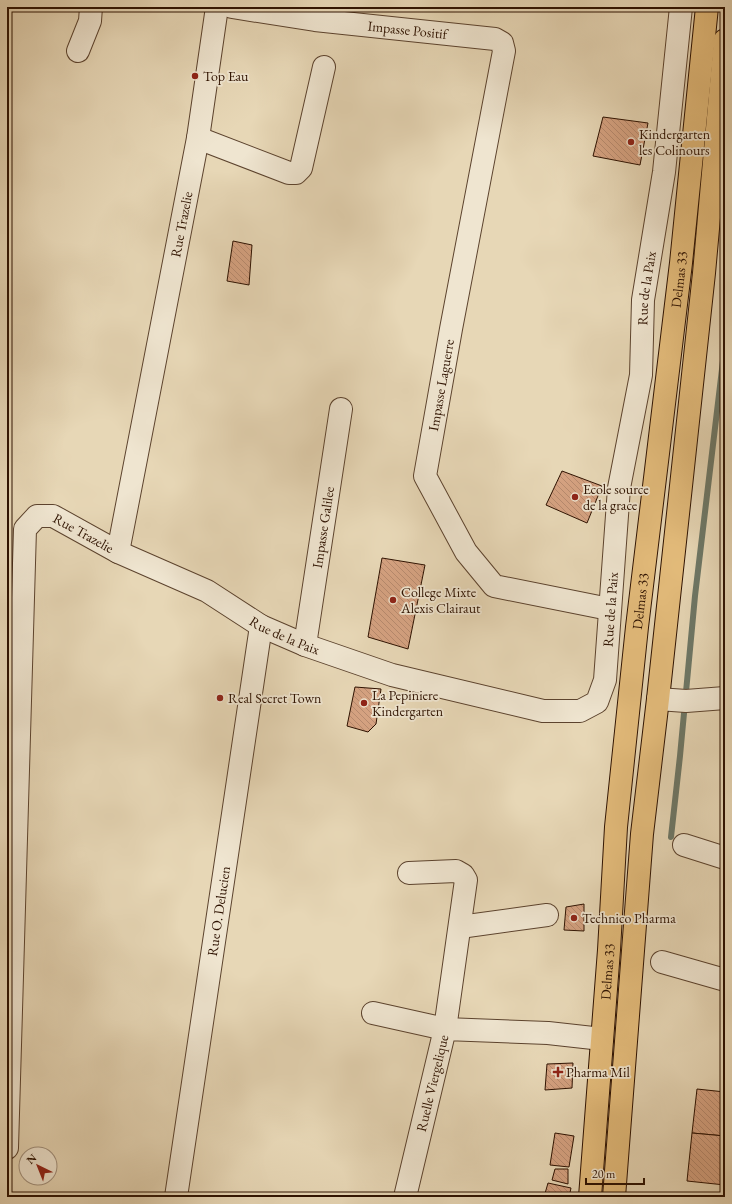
<svg xmlns="http://www.w3.org/2000/svg" width="732" height="1204" font-family="'EB Garamond',serif">
	<style>
		.lines { fill: none; stroke-linecap: round; stroke-linejoin: round }
		.stream { stroke: #6d7766; stroke-width: 6 }
		.building { fill: url(#building-back-hatch); stroke: #2e1201 }
		.minor-casing { stroke: #5c432e; stroke-width: 24 }
		.major-casing { stroke: #2e1201; stroke-width: 24 }
		.minor { stroke: #efe5d0; stroke-width: 22 }
		.major { stroke: #e4bc7b; stroke-width: 22 }
		.poi-dot { fill: #8f2418; stroke: #efe5d0; stroke-width: 1.5 }
		.labels { text-anchor: middle; stroke-width: 3.5; stroke-linejoin: round; paint-order: stroke }
		.street-label { font-size: 14px; fill: #2e1201; stroke: #efe5d0 }
		.poi-label { font-size: 14px; fill: #2e1201; stroke: #efe5d0; text-anchor: start }
	</style>
	<defs>
		<pattern id="building-back-hatch" width="6" height="6" patternUnits="userSpaceOnUse"><rect width="6" height="6" fill="#d5a281"/><path d="M-1 5l2 2M0 0l6 6M5-1l2 2" fill="none" stroke="#b78a6e"/></pattern>
	</defs>
	<rect width="100%" height="100%" fill="#e7d7b6"/>
	<filter id="stains"><feTurbulence type="fractalNoise" baseFrequency=".005" numOctaves="4"/><feColorMatrix values="0 0 0 0 .2 0 0 0 0 .09 0 0 0 0 .02 0 0 0 .5 -.17"/></filter>
	<radialGradient id="worn" r=".72"><stop offset=".6" stop-color="#630" stop-opacity="0"/><stop offset="1" stop-color="#630" stop-opacity=".3"/></radialGradient>
	<g class="lines">
		<polyline class="stream" points="671,837 680,756 695,596 725,344"/>
	</g>
	<g class="building">
		<polygon points="603,117 648,123 640,165 593,156"/>
		<polygon points="233,241 252,245 249,285 227,281"/>
		<polygon points="562,471 602,486 587,523 546,505"/>
		<polygon points="382,558 425,565 408,649 368,637"/>
		<polygon points="355,687 381,689 376,724 368,732 347,726"/>
		<polygon points="584,904 584,931 564,930 566,907"/>
		<polygon points="573,1063 572,1088 545,1090 547,1064"/>
		<polygon points="697,1089 725,1092 725,1136 692,1133"/>
		<polygon points="555,1133 574,1136 569,1167 550,1165"/>
		<polygon points="692,1133 725,1136 725,1185 687,1181"/>
		<polygon points="555,1169 568,1169 568,1184 552,1180"/>
		<polygon points="548,1183 571,1188 569,1197 544,1197"/>
	</g>
	<g class="lines">
		<defs>
			<g id="minor">
				<path id="s1" d="M232,7L315,20L495,39L502,43L504,51L451,329L425,476L466,552L494,586L609,609"/>
				<polyline points="78,51 90,21 91,7"/>
				<polyline points="198,138 289,173 296,173 301,168 324,67"/>
				<path id="s2" d="M118,552L207,591L261,626L305,645L392,675L543,711H580L597,702L605,680L619,488L641,375L643,300L664,172L681,7"/>
				<path id="s3" d="M305,645L341,409"/>
				<polyline points="658,699 686,701 725,698"/>
				<polyline points="684,845 725,858"/>
				<polyline points="460,927 547,915"/>
				<polyline points="662,962 725,980"/>
				<polyline points="373,1013 445,1029 466,880 463,875 456,871 409,873"/>
				<path id="s4" d="M7,1148L25,529L37,516H53L118,552L198,138L217,7"/>
				<path id="s5" d="M176,1197L261,626"/>
				<path id="s6" d="M405,1197L445,1029L548,1033L602,1039"/>
			</g>
			<g id="major">
				<path id="s7" d="M590,1197L609,950L616,827L637,627L681,263L707,7"/>
				<polyline points="614,1197 642,834 658,699 704,273 725,40"/>
			</g>
		</defs>
		<use href="#minor" class="minor-casing"/>
		<use href="#major" class="major-casing"/>
		<use href="#minor" class="minor"/>
		<use href="#major" class="major"/>
	</g>
	<g class="poi-dot">
		<circle cx="195" cy="76" r="4"/>
		<circle cx="631" cy="142" r="4"/>
		<circle cx="575" cy="497" r="4"/>
		<circle cx="393" cy="600" r="4"/>
		<circle cx="220" cy="698" r="4"/>
		<circle cx="364" cy="703" r="4"/>
		<circle cx="574" cy="918" r="4"/>
		<path d="M556 1066h4v4h4v4h-4v4h-4v-4h-4v-4h4z"/>
	</g>
	<g class="labels">
		<g class="street-label">
			<text dy="5" stroke="none"><textPath href="#s1" startOffset="177">Impasse Positif</textPath></text>
			<text dy="5" stroke="none"><textPath href="#s4" startOffset="1061">Rue Trazelie</textPath></text>
			<text dy="5" stroke="none"><textPath href="#s7" startOffset="922">Delmas 33</textPath></text>
			<text dy="5" stroke="none"><textPath href="#s2" startOffset="931">Rue de la Paix</textPath></text>
			<text transform="translate(441 385) rotate(-80)" y="5">Impasse Laguerre</text>
			<text dy="5" stroke="none"><textPath href="#s3" startOffset="119">Impasse Galilee</textPath></text>
			<text dy="5" stroke="none"><textPath href="#s4" startOffset="688">Rue Trazelie</textPath></text>
			<text dy="5" stroke="none"><textPath href="#s7" startOffset="598">Delmas 33</textPath></text>
			<text dy="5" stroke="none"><textPath href="#s2" startOffset="607">Rue de la Paix</textPath></text>
			<text dy="5" stroke="none"><textPath href="#s2" startOffset="187">Rue de la Paix</textPath></text>
			<text dy="5" stroke="none"><textPath href="#s5" startOffset="289">Rue O. Delucien</textPath></text>
			<text dy="5" stroke="none"><textPath href="#s7" startOffset="226">Delmas 33</textPath></text>
			<text dy="5" stroke="none"><textPath href="#s6" startOffset="117">Ruelle Viergelique</textPath></text>
		</g>
		<g class="poi-label">
			<text x="203" y="81">Top Eau</text>
			<text x="639" y="139">Kindergarten<tspan x="639" dy="16">les Colinours</tspan></text>
			<text x="583" y="494">Ecole source<tspan x="583" dy="16">de la grace</tspan></text>
			<text x="401" y="597">College Mixte<tspan x="401" dy="16">Alexis Clairaut</tspan></text>
			<text x="372" y="700">La Pepiniere<tspan x="372" dy="16">Kindergarten</tspan></text>
			<text x="228" y="703">Real Secret Town</text>
			<text x="582" y="923">Technico Pharma</text>
			<text x="566" y="1077">Pharma Mil</text>
		</g>
	</g>
	<rect width="732" height="1204" fill="none" stroke="#e7d7b6" stroke-width="24"/>
	<rect x="8" y="8" width="716" height="1188" fill="none" stroke="#2e1201" stroke-width="2"/>
	<rect x="12" y="12" width="708" height="1180" fill="none" stroke="#2e1201"/>
	<g transform="translate(38 1166) rotate(317)"><circle r="19" fill="#efe5d0" stroke="#a2917d"/>
	<path d="M0-3L7 15L0 10L-7 15Z" fill="#8f2418"/>
	<text y="-6" font-size="11" font-weight="bold" text-anchor="middle" fill="#2e1201">N</text>
	</g>
	<path d="M586 1178v6h58v-6" fill="none" stroke="#2e1201" stroke-width="2"/>
	<text x="592" y="1178" font-size="12" fill="#2e1201" stroke="#efe5d0" stroke-width="3" paint-order="stroke">20 m</text>
	<rect width="100%" height="100%" filter="url(#stains)"/>
	<rect width="100%" height="100%" fill="url(#worn)"/>
</svg>
